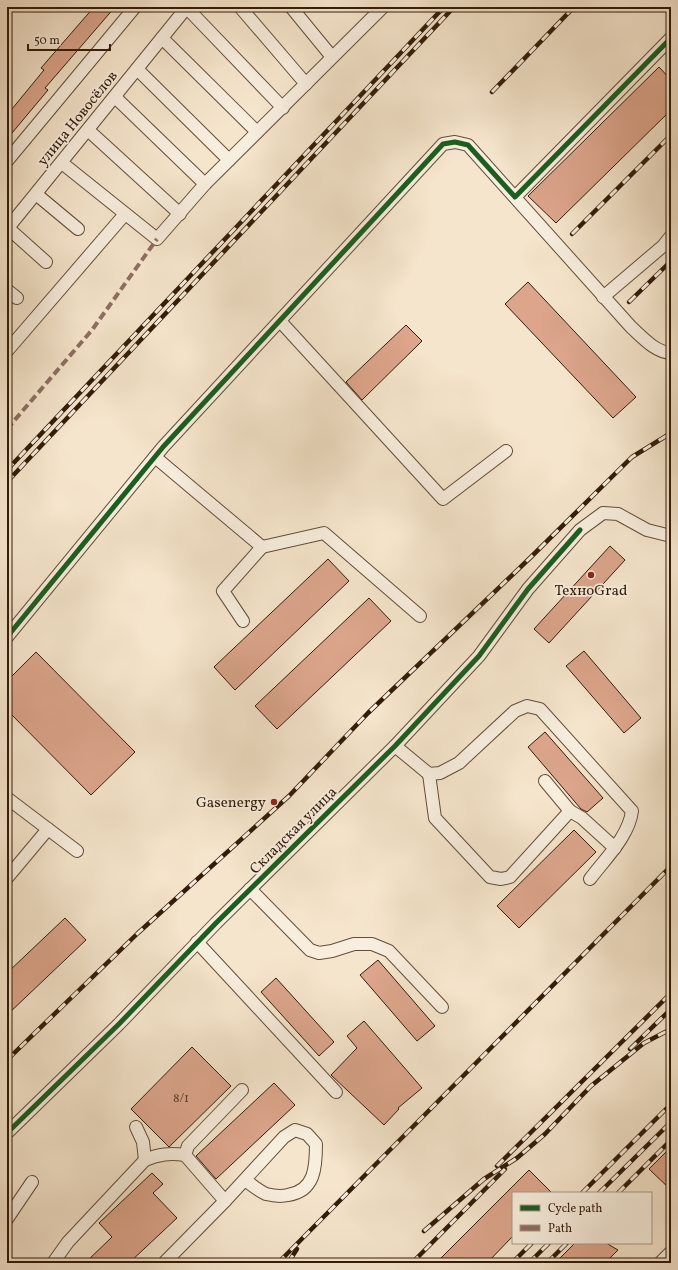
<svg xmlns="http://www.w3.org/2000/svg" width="678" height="1270" font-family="Vollkorn,serif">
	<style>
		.building { fill: #dca58c; stroke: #321c09 }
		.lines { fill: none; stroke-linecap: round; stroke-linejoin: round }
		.minor-casing { stroke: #634e3a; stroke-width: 14 }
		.minor { stroke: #f8eede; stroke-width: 12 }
		.rail-casing { stroke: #321c09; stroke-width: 4.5 }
		.rail { stroke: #f8eede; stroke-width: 3; stroke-dasharray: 9; stroke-linecap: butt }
		.quiet { stroke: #8d6e63; stroke-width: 4; stroke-dasharray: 8 4; stroke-linecap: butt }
		.cycleway-casing { stroke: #f8eede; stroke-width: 8 }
		.cycleway { stroke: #1b5e20; stroke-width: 5 }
		.poi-dot { fill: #8f2418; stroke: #f8eede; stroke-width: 1.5 }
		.labels { text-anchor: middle; stroke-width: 3.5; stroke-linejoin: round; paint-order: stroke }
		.number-label { font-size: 13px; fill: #5c3e2a }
		.street-label { font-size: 15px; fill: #321c09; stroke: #f8eede }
		.poi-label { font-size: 15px; fill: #321c09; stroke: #f8eede }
	</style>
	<rect width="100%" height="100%" fill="#f5e5cc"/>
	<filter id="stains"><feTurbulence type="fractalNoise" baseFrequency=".005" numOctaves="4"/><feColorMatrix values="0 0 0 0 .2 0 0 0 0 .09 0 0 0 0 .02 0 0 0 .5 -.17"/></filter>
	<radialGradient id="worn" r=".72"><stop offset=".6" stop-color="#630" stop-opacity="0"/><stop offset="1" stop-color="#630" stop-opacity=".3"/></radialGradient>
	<g class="building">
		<polygon points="94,7 115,7 45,88 48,90 7,139 7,115 44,70 41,68"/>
		<polygon points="659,67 671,80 671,110 556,223 528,196"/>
		<polygon points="528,282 636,397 613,418 505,304"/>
		<polygon points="406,325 422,341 362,400 346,382"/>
		<polygon points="610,546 625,560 549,643 534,629"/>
		<polygon points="328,559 349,581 235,690 214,667"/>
		<polygon points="369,598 391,621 277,729 255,706"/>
		<polygon points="584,651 641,718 624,733 566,666"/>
		<polygon points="36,652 135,752 91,795 7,710 7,681"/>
		<polygon points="545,732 603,798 587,812 581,809 528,747"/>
		<polygon points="574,830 596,852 519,928 497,906"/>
		<polygon points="65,918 86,940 7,1015 7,973"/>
		<polygon points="378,960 435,1026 417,1041 360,975"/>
		<polygon points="276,978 334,1042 319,1056 261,992"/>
		<polygon points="364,1021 422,1088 398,1108 399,1109 384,1125 331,1075 357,1048 347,1036"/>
		<polygon points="192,1047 231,1086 169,1147 131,1109"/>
		<polygon points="274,1083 295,1105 216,1179 196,1156"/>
		<polygon points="671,1147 671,1190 649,1169"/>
		<polygon points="529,1170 552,1193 513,1193 513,1236 487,1263 436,1263"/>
		<polygon points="152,1173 163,1184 153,1193 177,1218 129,1263 85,1263 112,1237 99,1223"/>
		<polygon points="575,1243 606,1243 618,1250 605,1263 555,1263"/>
	</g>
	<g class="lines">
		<defs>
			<g id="minor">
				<polyline points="240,7 306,84"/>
				<polyline points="291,7 332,57"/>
				<polyline points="187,8 283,108"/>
				<polyline points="162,38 257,132"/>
				<polyline points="137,69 229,160"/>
				<polyline points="115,97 205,184"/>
				<polyline points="88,130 180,214"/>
				<polyline points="7,161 135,7"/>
				<polyline points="62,163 157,239 205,184 383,7"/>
				<polyline points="36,194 78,229"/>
				<polyline points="515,197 671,38"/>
				<polyline points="8,228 46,262"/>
				<polyline points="7,229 187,7"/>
				<polyline points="7,290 17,298"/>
				<polyline points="603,297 663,246 671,236"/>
				<polyline points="280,321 443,499 506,451"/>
				<polyline points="7,351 125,214"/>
				<polyline points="155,457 262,547 223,591 243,621"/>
				<polyline points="262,547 324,533 420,616"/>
				<path d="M7,637L163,447L443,144L455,142L468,145L631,327C643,338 655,352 671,353"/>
				<path d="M395,746L429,774L440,773L459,763L515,711L527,706L540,709L632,811C629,836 605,859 590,879"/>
				<polyline points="429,774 435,818 490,877 501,879 510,877 570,811 582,818 615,848"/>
				<polyline points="545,781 570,811"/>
				<polyline points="7,798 77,851"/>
				<polyline points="7,878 48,829"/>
				<polyline points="250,889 310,950 319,953 332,951 354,944 372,944 389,951 442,1007"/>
				<polyline points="197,942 336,1092"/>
				<polyline points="136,1127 143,1142 145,1160"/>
				<polyline points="7,1133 119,1024 216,923 395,746 479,656 528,589 580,530 603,513 618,514 647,530 671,536"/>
				<path d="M225,1201L284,1137L295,1130L307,1134L316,1144C316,1167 315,1191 288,1195C280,1197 274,1196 266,1194C259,1191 252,1185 245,1180"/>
				<polyline points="7,1219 32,1182"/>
				<path d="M53,1263L68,1242L145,1160C159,1154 170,1153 185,1155"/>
				<polyline points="164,1263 225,1201 185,1155 188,1146 242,1090"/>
				<polyline points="660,1263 671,1252"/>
			</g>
		</defs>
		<use href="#minor" class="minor-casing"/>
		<use href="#minor" class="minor"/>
		<defs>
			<g id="rail">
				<polyline points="492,92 574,7"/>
				<polyline points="572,234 671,135"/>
				<polyline points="629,302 671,261"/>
				<polyline points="7,470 444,7"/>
				<polyline points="7,482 454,7"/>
				<polyline points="630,1049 671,1009"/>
				<polyline points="7,1060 138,933 289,796 368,713 531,557 632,457 671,433"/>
				<polyline points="497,1166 671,993"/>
				<polyline points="582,1193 671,1104"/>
				<polyline points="599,1193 671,1122"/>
				<polyline points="618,1193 671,1140"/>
				<polyline points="424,1231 484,1179 517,1158 545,1134 591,1086 644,1043 671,1029"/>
				<polyline points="278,1263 671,866"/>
				<polyline points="288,1263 297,1249"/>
				<polyline points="412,1263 505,1169"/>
				<polyline points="512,1263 532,1243"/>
				<polyline points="529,1263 549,1243"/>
				<polyline points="547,1263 567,1243"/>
			</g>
		</defs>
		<use href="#rail" class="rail-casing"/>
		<use href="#rail" class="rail"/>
		<polyline class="quiet" points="7,429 92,330 157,239"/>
		<defs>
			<g id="cycleway">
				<polyline points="7,637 163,447 443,144 455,142 468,145 515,197 671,38"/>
				<polyline points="7,1133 119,1024 216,923 395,746 479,656 528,589 580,530"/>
			</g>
		</defs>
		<use href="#cycleway" class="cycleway-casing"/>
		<use href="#cycleway" class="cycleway"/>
	</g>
	<g class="poi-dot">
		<circle cx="591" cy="575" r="4"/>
		<circle cx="274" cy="802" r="4"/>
	</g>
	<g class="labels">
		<g class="number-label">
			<text x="181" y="1102">8/1</text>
		</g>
		<g class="street-label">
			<text transform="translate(77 118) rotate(-51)" y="5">улица Новосёлов</text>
			<text transform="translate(293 830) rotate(-45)" y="5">Складская улица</text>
		</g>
		<g class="poi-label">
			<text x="591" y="595">ТехноGrad</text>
			<text x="266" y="807" text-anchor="end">Gasenergy</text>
		</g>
	</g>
	<rect width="678" height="1270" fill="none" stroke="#f5e5cc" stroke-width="24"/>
	<rect x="8" y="8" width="662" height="1254" fill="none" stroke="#321c09" stroke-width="2"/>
	<rect x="12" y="12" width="654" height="1246" fill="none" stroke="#321c09"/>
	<rect x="512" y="1192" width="140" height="52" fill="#f8eede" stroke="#a99a89"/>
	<rect x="520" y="1205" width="20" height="6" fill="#1b5e20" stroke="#a99a89"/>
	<text x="548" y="1212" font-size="12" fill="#321c09">Cycle path</text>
	<rect x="520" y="1225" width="20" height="6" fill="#8d6e63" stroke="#a99a89"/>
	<text x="548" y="1232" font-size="12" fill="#321c09">Path</text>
	<path d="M28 44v6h82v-6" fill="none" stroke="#321c09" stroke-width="2"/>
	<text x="34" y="44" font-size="12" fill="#321c09" stroke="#f8eede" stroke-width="3" paint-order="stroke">50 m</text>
	<rect width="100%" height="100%" filter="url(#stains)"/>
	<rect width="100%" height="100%" fill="url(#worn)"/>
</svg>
